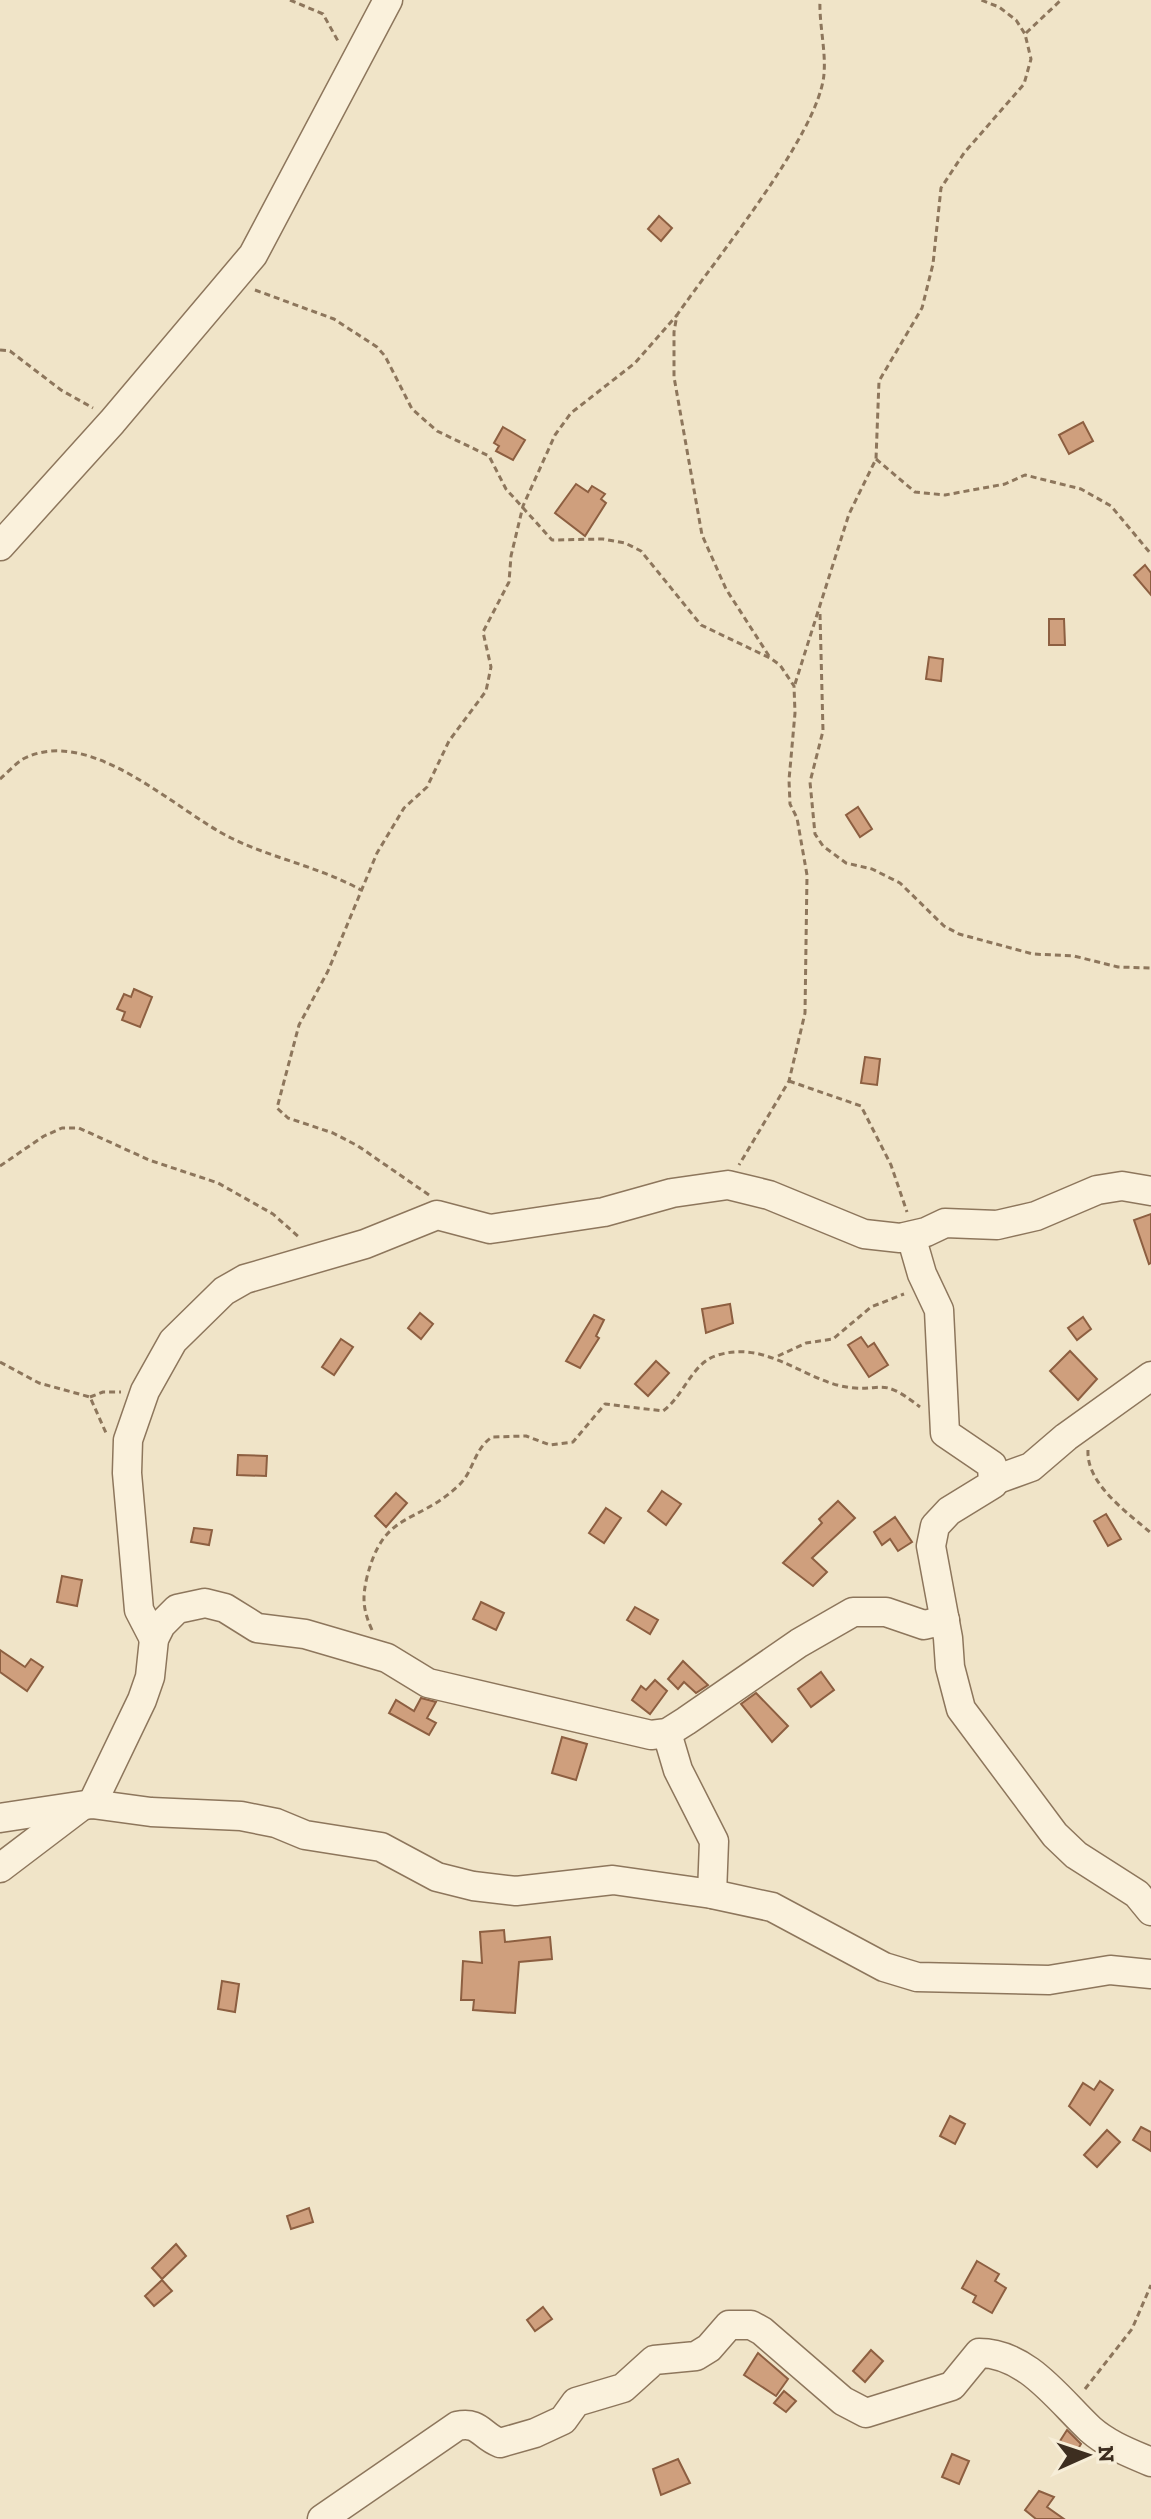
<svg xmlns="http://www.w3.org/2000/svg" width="1151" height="2519" font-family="'Zilla Slab',serif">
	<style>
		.building { fill: #cf9f7d; stroke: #8d5f41; stroke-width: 2 }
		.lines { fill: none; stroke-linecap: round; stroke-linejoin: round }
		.minor-casing { stroke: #8d765c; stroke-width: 31 }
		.path { stroke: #8d765c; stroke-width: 3; stroke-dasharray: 6 4; stroke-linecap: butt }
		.minor { stroke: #faf1dc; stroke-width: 28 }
	</style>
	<rect width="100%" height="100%" fill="#f0e4c8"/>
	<g class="building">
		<polygon points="659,216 672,228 661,241 648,229"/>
		<polygon points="1083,422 1093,441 1069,454 1059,435"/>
		<polygon points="503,427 525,440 513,460 496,451 499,446 494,443"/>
		<polygon points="576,484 588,492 592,486 605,494 601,499 606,503 585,536 555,513"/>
		<polygon points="1145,565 1151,573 1151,595 1134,575"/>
		<polygon points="1049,619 1064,619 1065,645 1049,645"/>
		<polygon points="929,657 943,659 941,681 926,679"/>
		<polygon points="858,807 872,829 860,837 846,815"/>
		<polygon points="134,989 152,997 140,1027 122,1020 125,1012 117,1009 124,994 131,997"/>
		<polygon points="865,1057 880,1059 877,1085 861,1083"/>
		<polygon points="1151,1214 1151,1263 1149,1264 1134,1220"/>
		<polygon points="730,1304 733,1323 706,1333 702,1309"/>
		<polygon points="420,1313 433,1324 421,1339 408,1328"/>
		<polygon points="594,1315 604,1320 596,1336 599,1338 580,1368 566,1361"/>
		<polygon points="1083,1317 1091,1329 1077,1340 1068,1328"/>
		<polygon points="861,1337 868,1347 874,1343 888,1365 869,1377 848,1345"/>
		<polygon points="341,1339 353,1347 334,1375 322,1367"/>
		<polygon points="1070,1351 1097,1379 1078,1400 1050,1371"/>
		<polygon points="656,1361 669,1373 648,1396 635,1384"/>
		<polygon points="238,1455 267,1456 266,1476 237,1475"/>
		<polygon points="662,1491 681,1504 666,1525 648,1511"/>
		<polygon points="396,1493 407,1503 386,1527 375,1516"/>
		<polygon points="838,1501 855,1518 812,1558 827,1572 813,1586 783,1563 822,1523 819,1519"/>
		<polygon points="606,1508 621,1518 604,1543 589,1533"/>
		<polygon points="1106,1514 1121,1539 1108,1546 1094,1521"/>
		<polygon points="895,1517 912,1542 898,1551 890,1539 882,1545 874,1532"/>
		<polygon points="194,1528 212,1530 209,1545 191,1542"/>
		<polygon points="62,1576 82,1580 77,1606 57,1602"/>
		<polygon points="481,1602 504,1613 496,1630 473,1619"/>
		<polygon points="635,1607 658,1620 650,1634 627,1620"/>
		<polygon points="0,1650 25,1667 31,1659 43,1667 27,1691 0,1672"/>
		<polygon points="683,1661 708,1685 696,1693 684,1682 678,1689 668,1679"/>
		<polygon points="821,1672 834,1690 811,1707 798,1689"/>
		<polygon points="655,1680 667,1691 650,1714 632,1700 641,1686 646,1690"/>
		<polygon points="756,1693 788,1726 772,1742 741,1704"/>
		<polygon points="421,1698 436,1702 427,1718 436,1723 429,1735 389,1713 396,1700 414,1711"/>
		<polygon points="562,1737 587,1744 576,1780 552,1773"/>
		<polygon points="504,1930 505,1942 550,1937 552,1959 519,1962 515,2013 473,2010 474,2000 461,2000 463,1961 482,1963 480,1932"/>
		<polygon points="222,1981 239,1984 235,2012 218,2009"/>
		<polygon points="1100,2081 1113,2090 1090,2125 1069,2106 1083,2083 1094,2090"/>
		<polygon points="950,2116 965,2124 955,2144 940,2136"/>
		<polygon points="1141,2127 1151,2132 1151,2151 1133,2140"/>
		<polygon points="1107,2130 1120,2142 1097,2167 1084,2155"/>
		<polygon points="309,2208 313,2222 291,2229 287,2216"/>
		<polygon points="176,2244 186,2256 162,2279 152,2268"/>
		<polygon points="977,2261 999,2274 995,2281 1006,2288 992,2313 973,2302 976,2296 962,2288"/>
		<polygon points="162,2280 172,2291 154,2306 145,2296"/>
		<polygon points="543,2307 552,2319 535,2331 527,2320"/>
		<polygon points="871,2350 883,2361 865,2382 853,2371"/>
		<polygon points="758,2353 788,2379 776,2396 744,2375"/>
		<polygon points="784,2391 796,2401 786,2412 774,2403"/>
		<polygon points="1067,2430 1081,2444 1076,2452 1060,2441"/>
		<polygon points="952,2454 969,2461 959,2484 942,2477"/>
		<polygon points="678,2459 690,2483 661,2495 653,2469"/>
		<polygon points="1039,2491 1054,2497 1047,2507 1064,2519 1036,2519 1025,2510"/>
	</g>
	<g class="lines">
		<defs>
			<g id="minor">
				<polyline points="0,546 112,422 253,255 388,0"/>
				<polyline points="911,1236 922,1274 939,1310 945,1433 992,1465 993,1484 949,1511 935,1526 931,1546 948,1638 950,1667 961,1709 1055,1835 1076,1855 1137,1894 1151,1911"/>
				<polyline points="995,1480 1031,1467 1066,1437 1151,1376"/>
				<polyline points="154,1639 139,1610 127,1473 128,1440 145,1391 173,1341 224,1291 245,1279 365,1244 437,1215 490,1229 604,1212 672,1193 728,1185 769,1195 864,1234 900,1238 926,1232 945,1223 997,1225 1036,1216 1097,1190 1122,1186 1151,1191"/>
				<polyline points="667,1733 678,1770 714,1841 712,1894"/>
				<polyline points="92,1804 142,1700 150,1677 154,1639 161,1625 177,1609 205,1603 225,1608 257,1628 305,1634 387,1658 428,1683 651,1735 667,1733 686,1721 799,1643 853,1612 886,1612 924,1625 945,1620"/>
				<polyline points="0,1818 92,1804 151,1812 241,1816 276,1823 305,1835 381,1847 437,1877 473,1886 516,1891 613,1880 712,1894 772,1907 884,1967 917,1977 1049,1980 1110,1970 1151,1974"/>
				<polyline points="0,1868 79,1808"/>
				<path d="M322,2519L457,2426C480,2421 481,2436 500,2443L535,2433L563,2420L576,2402L623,2388L654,2360L696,2356L709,2348L729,2325H751L762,2331L843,2401L866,2413L952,2386L979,2353C1027,2353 1059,2400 1090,2429C1108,2445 1130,2453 1151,2462"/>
			</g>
		</defs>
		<use href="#minor" class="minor-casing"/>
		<g class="path">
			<polyline points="290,0 323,14 338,41"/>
			<polyline points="1026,33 1061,0"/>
			<polyline points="255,290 334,319 377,347 385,356 412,409 437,431 489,456 506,489 552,540 603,539 625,543 641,551 701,625 770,658 780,665 794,686 795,713 789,780 790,804 797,818 807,875 805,1013 789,1081 739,1165"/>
			<polyline points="0,350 10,351 61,390 93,408"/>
			<polyline points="876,459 915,492 945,495 1005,484 1025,475 1081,489 1111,506 1151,554"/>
			<polyline points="820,614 823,731 810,782 815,834 823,846 846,863 872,869 900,883 944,926 959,934 1033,954 1074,956 1118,967 1151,968"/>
			<path d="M769,656L726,589L702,535L674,377V332L677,315C714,261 819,134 824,74C826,50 819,24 820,0"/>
			<polyline points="795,684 849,514 876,459 879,381 922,308 933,264 941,188 964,153 1024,84 1031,59 1025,34 1016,20 999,7 981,0"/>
			<path d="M0,779C7,773 15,764 23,759C90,724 176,811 231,838C274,859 320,867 361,890"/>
			<polyline points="789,1081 861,1106 891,1165 907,1212"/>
			<polyline points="0,1166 44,1136 62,1128 79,1128 149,1160 218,1183 273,1214 300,1238"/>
			<polyline points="429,1195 358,1146 333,1133 288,1118 277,1108 299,1025 328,971 377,853 404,808 427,787 449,741 486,691 491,667 483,632 509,582 511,556 523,506 555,435 571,413 635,363 677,315"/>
			<polyline points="778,1356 806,1343 833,1339 871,1307 904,1294"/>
			<polyline points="0,1362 39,1383 90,1397 106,1433"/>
			<polyline points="90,1397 103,1392 121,1392"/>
			<path d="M1088,1450C1086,1484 1128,1513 1151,1533"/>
			<path d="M372,1630C363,1610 362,1598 367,1577C384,1510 415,1526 458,1486C474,1472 473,1450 492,1437L526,1436L550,1445L573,1442L605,1404L663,1411C684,1396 692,1362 718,1355C765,1341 799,1376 841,1386C883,1395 877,1373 920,1407"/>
			<polyline points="1085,2389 1132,2329 1151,2285"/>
		</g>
		<use href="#minor" class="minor"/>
	</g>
	<g transform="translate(1087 2455) rotate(87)" stroke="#f7eed8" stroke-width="6" paint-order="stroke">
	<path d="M0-6L14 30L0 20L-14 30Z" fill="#3d2e20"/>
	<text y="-12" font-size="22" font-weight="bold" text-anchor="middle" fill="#3d2e20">N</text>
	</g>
</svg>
